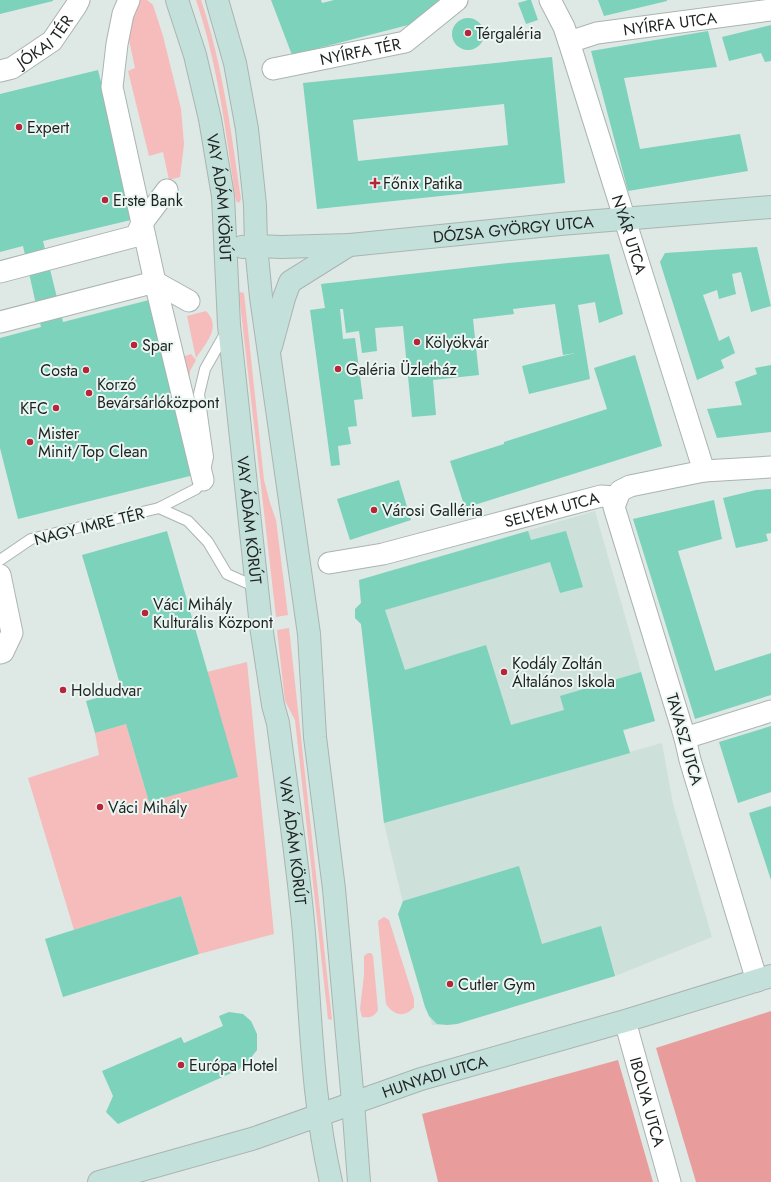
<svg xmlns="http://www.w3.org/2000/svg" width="771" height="1182" font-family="Jost,sans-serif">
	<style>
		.built { fill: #cde0da }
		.green { fill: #f5bcbb }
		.forest { fill: #e89d9c }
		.building { fill: #7cd2ba; fill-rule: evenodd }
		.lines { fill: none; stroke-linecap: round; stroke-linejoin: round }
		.lane-casing { stroke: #aab4b0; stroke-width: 12 }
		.street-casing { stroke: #aab4b0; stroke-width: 23 }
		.secondary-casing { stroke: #aab4b0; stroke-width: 24 }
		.lane { stroke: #fff; stroke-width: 10 }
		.street { stroke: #fff; stroke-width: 21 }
		.secondary { stroke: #c3e1da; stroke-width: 22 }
		.poi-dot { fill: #b62538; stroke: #ebf6f2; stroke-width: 1.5 }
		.labels { text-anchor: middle; stroke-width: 4; stroke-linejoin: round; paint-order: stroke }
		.street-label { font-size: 16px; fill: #1e2221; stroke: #ebf6f2 }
		.poi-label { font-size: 16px; fill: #1e2221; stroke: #ebf6f2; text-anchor: start }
	</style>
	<rect width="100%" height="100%" fill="#dee8e5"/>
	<polygon class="built" points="595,511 655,721 623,731 630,752 662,743 673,804 712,937 615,976 457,1024 432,1025 384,823 361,624 355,618 355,609 361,603 359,580"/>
	<g class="green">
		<polygon points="134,0 147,0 153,5 163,36 181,109 184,144 180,177 169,180 163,152 149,156 128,71 135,68 126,26 135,15 131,6"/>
		<path d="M196,0H201C223,66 231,131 241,199L239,203L236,201C226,133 218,65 196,0Z"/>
		<polygon points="240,292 244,293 264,480 270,503 276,520 288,615 276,617 239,294"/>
		<path d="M206,311C222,327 206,343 196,358L187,316Z"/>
		<polygon points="191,354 196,360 190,371 188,390 179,358"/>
		<polygon points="289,628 332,1020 328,1019 295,720 285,701 277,630"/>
		<polygon points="247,662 274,934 199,954 181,896 74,930 28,778 99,755 95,733 126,724 149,802 237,777 207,672"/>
		<path d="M384,917L389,920L414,999V1007C405,1018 394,1016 386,1004L378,921Z"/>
		<path d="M368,953H371L373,956L378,1010C374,1017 370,1018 362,1017L360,1009L364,975V956Z"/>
	</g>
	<g class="forest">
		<polygon points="771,1011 771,1182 696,1182 656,1048"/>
		<polygon points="618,1060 653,1182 438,1182 422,1114"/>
	</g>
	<g class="building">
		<polygon points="0,0 53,0 53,1 0,14"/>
		<polygon points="271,0 321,0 322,3 334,0 444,0 412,24 292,55"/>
		<polygon points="528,0 531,0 538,20 526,24 518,3"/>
		<polygon points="598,0 667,0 667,1 604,16"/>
		<circle cx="468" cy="34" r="16"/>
		<polygon points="771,25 771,61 765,62 761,53 729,61 722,37"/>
		<polygon points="708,31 717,67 624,78 640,149 740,134 748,171 628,191 591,51"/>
		<path d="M552,57L565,183L317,209L303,83ZM504,104L508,145L358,161L353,120Z"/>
		<polygon points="98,70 135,219 43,241 63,322 153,299 198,474 18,519 0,448 0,338 41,327 23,246 0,252 0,94"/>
		<polygon points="757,247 771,306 751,312 741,272 732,274 736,294 719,299 717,290 703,295 719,341 729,336 735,353 721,360 724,368 697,380 660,262 665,253"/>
		<polygon points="609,254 623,314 599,323 595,302 578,305 590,379 529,394 522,366 575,353 563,355 555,304 513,309 514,314 473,319 479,375 433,380 436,415 412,417 403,326 375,328 377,351 362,353 359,331 346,333 343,309 340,309 343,339 355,338 363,399 354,400 357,426 348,427 351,444 338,446 340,465 331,466 310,310 325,308 321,284 508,263"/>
		<polygon points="635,355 662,446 465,508 450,461 504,444 504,442 607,409 594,368"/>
		<polygon points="771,365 771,432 717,438 707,409 742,405 735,382 757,374 755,368"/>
		<polygon points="399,480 411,520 350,540 337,499"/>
		<polygon points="771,489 771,533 766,534 768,541 736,548 723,498 756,490"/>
		<polygon points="714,500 722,539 678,551 715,671 771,653 771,695 695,719 633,519"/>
		<polygon points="167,531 238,777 149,802 126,724 95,733 86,701 122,691 82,555"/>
		<polygon points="528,531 531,540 566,531 583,587 560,593 550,562 385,610 405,670 486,645 511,725 564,710 560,696 641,672 655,721 623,730 630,753 384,823 361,624 355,618 355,609 361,603 359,580"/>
		<polygon points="771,726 771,792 738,803 719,742"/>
		<polygon points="771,806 771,880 749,813"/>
		<polygon points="519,866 542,944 601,926 615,976 457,1024 447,1025 437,1024 429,1016 425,1007 398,914 403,901"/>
		<polygon points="181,896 199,954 63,997 45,939"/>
		<polygon points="229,1012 243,1014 251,1021 257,1034 257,1050 250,1059 238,1070 118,1124 106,1112 113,1096 102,1071 181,1037 184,1043 223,1026 219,1016"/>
	</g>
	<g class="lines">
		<defs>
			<g id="lane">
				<polyline points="159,508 188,521 208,542 227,574 256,587"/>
				<polyline points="0,560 31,539 159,508 196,489 203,480 208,457 199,394 205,369 226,332"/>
			</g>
			<g id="street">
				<polyline points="129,0 123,14 117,44 112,87 155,282 203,480"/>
				<path id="s1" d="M550,0L564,27L569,42L704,471"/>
				<path id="s2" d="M569,42L597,33L771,10"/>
				<path id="s3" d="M273,69L405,42L457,0"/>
				<path id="s4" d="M0,71L12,68L52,41L76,6L79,0"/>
				<polyline points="0,272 136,236 142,223 167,190"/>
				<polyline points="0,322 155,282 189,301"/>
				<path id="s5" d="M329,563L383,554L601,496L617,497"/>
				<polyline points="0,575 12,633 3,652 0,653"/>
				<polyline points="685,738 771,711"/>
				<polyline points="757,981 690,760 685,738 614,507 620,491 630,486 704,471 771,467"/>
				<path id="s6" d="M625,1021L670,1182"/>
			</g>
			<g id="secondary">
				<path id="s7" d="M177,0L195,55L210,119L223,196L229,325L261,626L273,705L278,723C287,793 298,863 304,933C311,1016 312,1100 331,1182"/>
				<polyline points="217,0 235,63 247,129 255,205 256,246 261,297 309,634 315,737 334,889 353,1102 359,1182"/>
				<path id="s8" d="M242,247L256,246L281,247L350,245L560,224L771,207"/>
				<polyline points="271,346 284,298 290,282 349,245"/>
				<path id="s9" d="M99,1182L255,1138L421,1079L625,1021L771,976"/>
			</g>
		</defs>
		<use href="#lane" class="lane-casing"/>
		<use href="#street" class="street-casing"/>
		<use href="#secondary" class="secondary-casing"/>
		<use href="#lane" class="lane"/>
		<use href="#street" class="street"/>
		<use href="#secondary" class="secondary"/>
	</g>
	<g class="poi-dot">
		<circle cx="468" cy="33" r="4"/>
		<circle cx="19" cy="127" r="4"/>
		<path d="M373 177h4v4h4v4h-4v4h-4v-4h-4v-4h4z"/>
		<circle cx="105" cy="200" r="4"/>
		<circle cx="417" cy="342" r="4"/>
		<circle cx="134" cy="345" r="4"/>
		<circle cx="338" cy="369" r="4"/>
		<circle cx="86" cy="370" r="4"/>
		<circle cx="89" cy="393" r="4"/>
		<circle cx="56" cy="408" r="4"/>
		<circle cx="30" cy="442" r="4"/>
		<circle cx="374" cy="510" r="4"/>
		<circle cx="145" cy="613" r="4"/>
		<circle cx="504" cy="672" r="4"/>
		<circle cx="63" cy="690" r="4"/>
		<circle cx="100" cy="807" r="4"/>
		<circle cx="450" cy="984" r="4"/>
		<circle cx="181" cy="1065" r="4"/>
	</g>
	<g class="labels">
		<g class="street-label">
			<text dy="6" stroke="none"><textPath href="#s2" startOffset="103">NYÍRFA UTCA</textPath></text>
			<text dy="6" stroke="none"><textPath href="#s4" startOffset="55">JÓKAI TÉR</textPath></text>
			<text dy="6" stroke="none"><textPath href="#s3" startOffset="89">NYÍRFA TÉR</textPath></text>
			<text dy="6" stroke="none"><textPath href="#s7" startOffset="203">VAY ÁDÁM KÖRÚT</textPath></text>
			<text dy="6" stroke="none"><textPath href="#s8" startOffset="272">DÓZSA GYÖRGY UTCA</textPath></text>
			<text dy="6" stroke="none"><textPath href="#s1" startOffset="248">NYÁR UTCA</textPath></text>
			<text dy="6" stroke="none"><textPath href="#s5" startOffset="229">SELYEM UTCA</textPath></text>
			<text dy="6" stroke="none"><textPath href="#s7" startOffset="527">VAY ÁDÁM KÖRÚT</textPath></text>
			<text transform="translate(89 526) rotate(-14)" y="6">NAGY IMRE TÉR</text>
			<text transform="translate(685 739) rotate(74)" y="6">TAVASZ UTCA</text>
			<text dy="6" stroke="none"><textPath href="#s7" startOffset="851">VAY ÁDÁM KÖRÚT</textPath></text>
			<text dy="6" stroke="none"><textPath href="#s9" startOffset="352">HUNYADI UTCA</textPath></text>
			<text dy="6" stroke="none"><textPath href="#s6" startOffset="84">IBOLYA UTCA</textPath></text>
		</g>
		<g class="poi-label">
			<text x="476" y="39">Térgaléria</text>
			<text x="27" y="133">Expert</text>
			<text x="383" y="189">Főnix Patika</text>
			<text x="113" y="206">Erste Bank</text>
			<text x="425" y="348">Kölyökvár</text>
			<text x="142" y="351">Spar</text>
			<text x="346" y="375">Galéria Üzletház</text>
			<text x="78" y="376" text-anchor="end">Costa</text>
			<text x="97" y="390">Korzó<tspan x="97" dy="18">Bevársárlóközpont</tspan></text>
			<text x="48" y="414" text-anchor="end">KFC</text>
			<text x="38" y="439">Mister<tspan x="38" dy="18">Minit/Top Clean</tspan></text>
			<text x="382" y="516">Városi Galléria</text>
			<text x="153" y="610">Váci Mihály<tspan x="153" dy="18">Kulturális Központ</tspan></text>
			<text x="512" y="669">Kodály Zoltán<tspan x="512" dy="18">Általános Iskola</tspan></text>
			<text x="71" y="696">Holdudvar</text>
			<text x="108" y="813">Váci Mihály</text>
			<text x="458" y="990">Cutler Gym</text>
			<text x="189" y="1071">Európa Hotel</text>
		</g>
	</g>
</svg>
